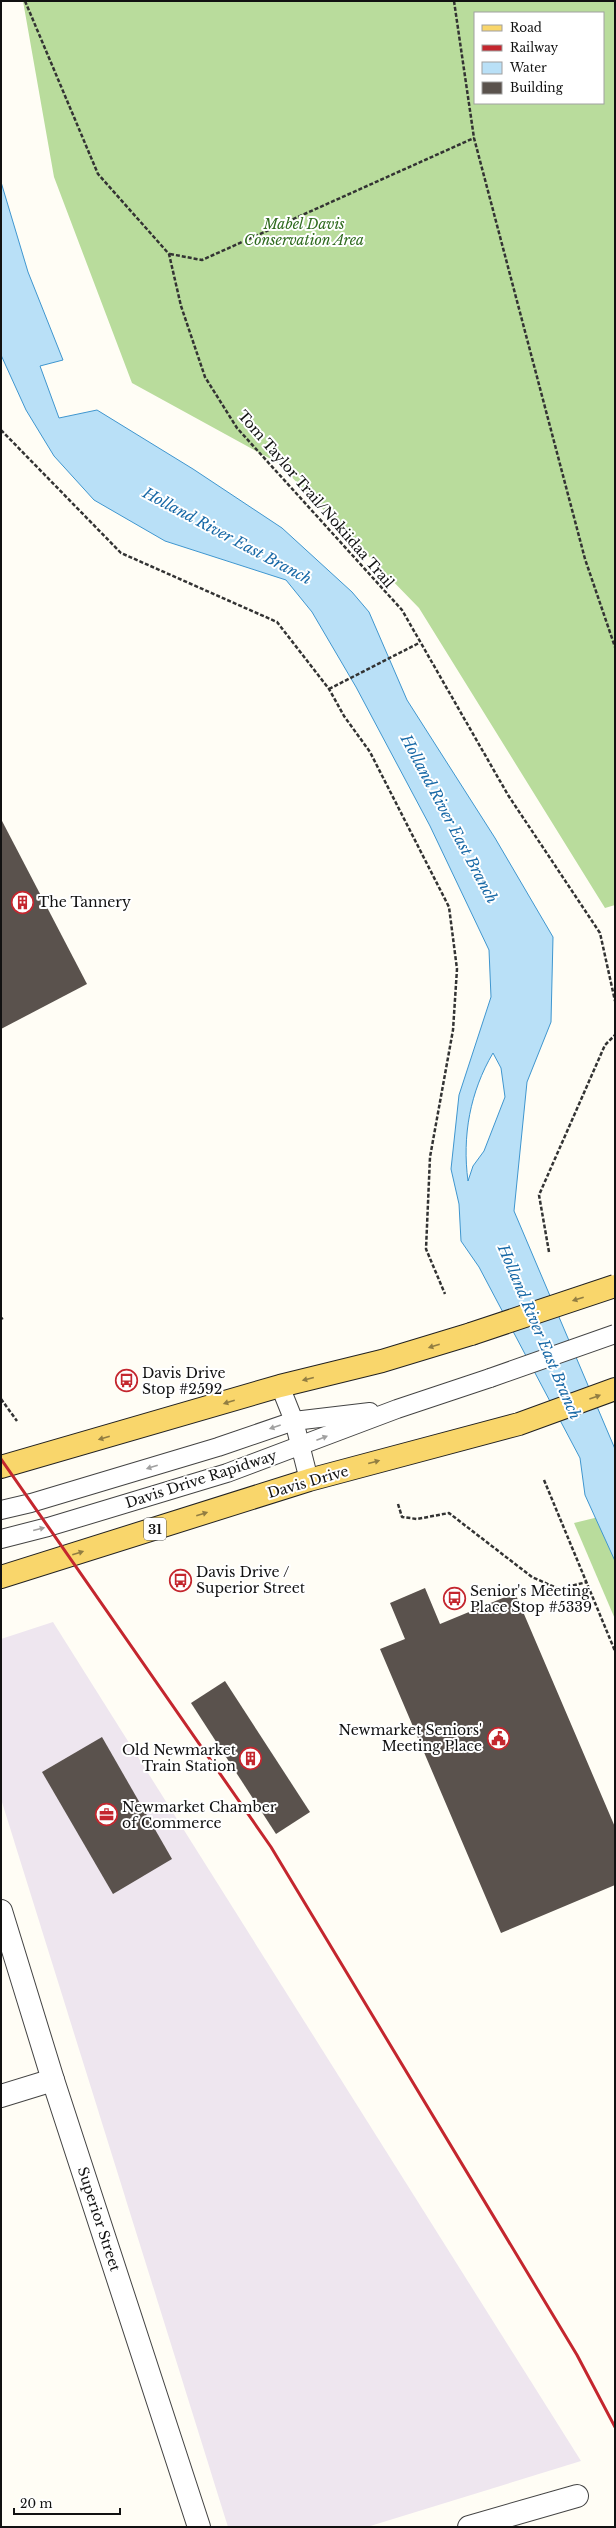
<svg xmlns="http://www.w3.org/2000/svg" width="616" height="2528" font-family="'Libre Baskerville',serif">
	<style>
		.industrial { fill: #eee6ef }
		.forest { fill: #b9dc9c; fill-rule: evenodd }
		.water { fill: #b9e0f7; stroke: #3f96cf; fill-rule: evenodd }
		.building { fill: #5a524d }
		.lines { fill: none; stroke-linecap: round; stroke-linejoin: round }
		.lane-casing { stroke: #444; stroke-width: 20 }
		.street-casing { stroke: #444; stroke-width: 24 }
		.primary-casing { stroke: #222; stroke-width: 24 }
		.path { stroke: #333; stroke-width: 2.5; stroke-dasharray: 4 2; stroke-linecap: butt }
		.lane { stroke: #fff; stroke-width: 18 }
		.street { stroke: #fff; stroke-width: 22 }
		.primary { stroke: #f9d66b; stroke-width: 22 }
		.rail { stroke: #c4262e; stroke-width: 3 }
		.lane-bridge-casing { stroke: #444; stroke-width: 20; stroke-linecap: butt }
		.primary-bridge-casing { stroke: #222; stroke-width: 24; stroke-linecap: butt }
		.lane-bridge { stroke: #fff; stroke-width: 18 }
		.primary-bridge { stroke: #f9d66b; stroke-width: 22 }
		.oneway { fill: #917d42 }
		.oneway2 { fill: #a0a0a0 }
		.labels { text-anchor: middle; stroke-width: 4; stroke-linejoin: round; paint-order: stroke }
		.shield { fill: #fff; stroke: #585858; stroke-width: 1 }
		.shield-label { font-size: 13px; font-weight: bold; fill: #111 }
		.park-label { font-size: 14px; font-style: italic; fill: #2f6b1f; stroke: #fff }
		.street-label { font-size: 14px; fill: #111; stroke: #fff }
		.poi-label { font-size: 14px; fill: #111; stroke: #fff; text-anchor: start }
		.water-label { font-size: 15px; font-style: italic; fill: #1768a6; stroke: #fff }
	</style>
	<rect width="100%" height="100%" fill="#fffdf5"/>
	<polygon class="industrial" points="53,1622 581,2461 367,2527 228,2527 1,1799 1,1639"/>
	<g class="forest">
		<path d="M23,1H615V905L605,908L419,608L278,463L132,383L54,177ZM475,13H603V103H475Z"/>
		<polygon points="615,1513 615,1619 574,1523"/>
	</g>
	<path class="water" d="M1,182L28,272L63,360L40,366L59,418L97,410L193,469L282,528L352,592L369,612L407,700L495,838L553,937L551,1022L527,1082L514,1211L615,1449V1561L585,1495L580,1458L479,1267L461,1241L459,1204L451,1169L459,1095L491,997L489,950L430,826L356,687L312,612L286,580L165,541L94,500L54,456L26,410L1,355ZM493,1053L501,1068L505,1097L484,1151L473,1166L468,1181C462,1136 470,1092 493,1053Z"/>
	<g class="building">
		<polygon points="1,819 87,984 1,1029"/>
		<polygon points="425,1588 440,1624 515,1593 615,1827 615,1885 501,1933 380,1649 405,1639 390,1603"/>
		<polygon points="225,1681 310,1812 276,1834 191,1703"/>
		<polygon points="102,1737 172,1859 113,1894 42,1772"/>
	</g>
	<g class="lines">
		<defs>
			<g id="lane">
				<polyline points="280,1386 294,1421 309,1480"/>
				<polyline points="1,1510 31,1503 218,1447 294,1421 370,1412"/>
				<polyline points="1,1539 48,1527 227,1473 397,1409 490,1378"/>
			</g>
			<g id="street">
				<polyline points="1,1911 53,2080 199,2527"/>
				<polyline points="1,2096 53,2080"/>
				<polyline points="469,2527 577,2496"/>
			</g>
			<g id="primary">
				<polyline points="1,1467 280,1386 382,1361 471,1334"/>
				<polyline points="1,1577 309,1480 519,1424 615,1389"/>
			</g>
		</defs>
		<use href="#lane" class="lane-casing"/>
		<use href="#street" class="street-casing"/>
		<use href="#primary" class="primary-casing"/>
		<g class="path">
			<polyline points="25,1 98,174 169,254 181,306 205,377 237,428 402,610 508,795 600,933 615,1001"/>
			<polyline points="454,1 474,138 585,559 615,647"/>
			<polyline points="170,254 202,260 474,138"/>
			<polyline points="1,430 121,553 277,622 329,689 344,716 370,752 449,907 457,969 453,1030 430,1157 426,1249 445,1294"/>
			<polyline points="329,689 419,643"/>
			<polyline points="549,1252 539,1195 605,1045 615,1035"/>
			<polyline points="1,1319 3,1318"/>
			<polyline points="1,1399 17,1421"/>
			<polyline points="544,1480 615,1651"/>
			<polyline points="398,1504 402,1517 417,1519 449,1513 532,1577 559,1589 587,1582"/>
		</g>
		<use href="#lane" class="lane"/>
		<use href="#street" class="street"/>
		<use href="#primary" class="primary"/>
		<polyline class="rail" points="1,1459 271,1847 577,2355 615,2427"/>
		<defs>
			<polyline id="lane-bridge" points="490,1378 615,1334"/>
			<polyline id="primary-bridge" points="471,1334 615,1286"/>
		</defs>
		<use href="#lane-bridge" class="lane-bridge-casing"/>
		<use href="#primary-bridge" class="primary-bridge-casing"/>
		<use href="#lane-bridge" class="lane-bridge"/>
		<use href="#primary-bridge" class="primary-bridge"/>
	</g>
	<defs><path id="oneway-solid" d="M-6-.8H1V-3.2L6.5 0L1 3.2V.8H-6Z"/></defs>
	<g class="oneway">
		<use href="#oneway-solid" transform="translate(578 1299) rotate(162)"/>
		<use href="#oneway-solid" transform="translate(434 1346) rotate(163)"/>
		<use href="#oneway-solid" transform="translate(308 1379) rotate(166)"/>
		<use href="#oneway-solid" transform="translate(595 1397) rotate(-20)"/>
		<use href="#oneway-solid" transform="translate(229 1402) rotate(163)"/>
		<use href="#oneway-solid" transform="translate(104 1438) rotate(164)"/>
		<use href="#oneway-solid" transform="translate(374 1462) rotate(-15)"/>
		<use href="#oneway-solid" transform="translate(202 1514) rotate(-17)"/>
		<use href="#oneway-solid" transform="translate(78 1553) rotate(-17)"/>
	</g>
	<g class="oneway2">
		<use href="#oneway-solid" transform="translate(275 1427) rotate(161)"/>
		<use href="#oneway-solid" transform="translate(322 1438) rotate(-21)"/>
		<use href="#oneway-solid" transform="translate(152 1467) rotate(163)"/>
		<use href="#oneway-solid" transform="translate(39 1529) rotate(-14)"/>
	</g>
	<defs>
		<symbol id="building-ring" viewBox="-11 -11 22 22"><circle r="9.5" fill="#fff" stroke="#c4262e" stroke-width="1.5"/><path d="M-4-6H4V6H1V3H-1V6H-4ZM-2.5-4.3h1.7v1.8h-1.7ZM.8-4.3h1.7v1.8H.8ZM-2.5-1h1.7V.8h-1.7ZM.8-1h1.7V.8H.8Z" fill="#c4262e"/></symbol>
		<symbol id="bus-ring" viewBox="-11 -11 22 22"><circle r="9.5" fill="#fff" stroke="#c4262e" stroke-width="1.5"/><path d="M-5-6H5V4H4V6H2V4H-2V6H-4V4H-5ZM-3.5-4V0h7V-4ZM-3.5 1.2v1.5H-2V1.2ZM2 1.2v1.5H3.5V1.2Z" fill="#c4262e"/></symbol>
		<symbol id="civic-ring" viewBox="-11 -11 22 22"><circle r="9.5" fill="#fff" stroke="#c4262e" stroke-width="1.5"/><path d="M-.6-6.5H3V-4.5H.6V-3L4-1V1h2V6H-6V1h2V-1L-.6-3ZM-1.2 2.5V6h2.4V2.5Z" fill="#c4262e"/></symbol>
		<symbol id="office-ring" viewBox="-11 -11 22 22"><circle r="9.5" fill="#fff" stroke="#c4262e" stroke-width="1.5"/><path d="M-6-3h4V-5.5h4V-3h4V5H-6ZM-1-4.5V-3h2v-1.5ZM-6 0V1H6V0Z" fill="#c4262e"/></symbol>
	</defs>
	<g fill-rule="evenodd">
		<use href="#building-ring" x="10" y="890" width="25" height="25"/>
		<use href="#bus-ring" x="114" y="1368" width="25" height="25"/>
		<use href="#bus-ring" x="168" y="1568" width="25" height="25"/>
		<use href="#bus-ring" x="442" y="1586" width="25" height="25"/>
		<use href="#civic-ring" x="486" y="1726" width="25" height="25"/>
		<use href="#building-ring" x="238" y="1746" width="25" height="25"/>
		<use href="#office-ring" x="94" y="1802" width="25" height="25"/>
	</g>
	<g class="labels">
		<rect class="shield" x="144" y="1518" width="22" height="22" rx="3"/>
		<g class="shield-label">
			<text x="155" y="1534">31</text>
		</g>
		<g class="park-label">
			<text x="304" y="229">Mabel Davis<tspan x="304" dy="16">Conservation Area</tspan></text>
		</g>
		<g class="street-label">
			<text transform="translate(316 499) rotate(49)" y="5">Tom Taylor Trail/Nokiidaa Trail</text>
			<text transform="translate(201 1479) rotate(-18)" y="5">Davis Drive Rapidway</text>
			<text transform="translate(308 1482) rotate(-16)" y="5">Davis Drive</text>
			<text transform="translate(99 2219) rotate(72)" y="5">Superior Street</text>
		</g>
		<g class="poi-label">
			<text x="38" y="907">The Tannery</text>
			<text x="142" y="1378">Davis Drive<tspan x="142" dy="16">Stop #2592</tspan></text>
			<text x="196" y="1577">Davis Drive /<tspan x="196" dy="16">Superior Street</tspan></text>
			<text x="470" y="1596">Senior's Meeting<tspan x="470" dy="16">Place Stop #5339</tspan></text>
			<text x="482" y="1735" text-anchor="end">Newmarket Seniors'<tspan x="482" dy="16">Meeting Place</tspan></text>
			<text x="236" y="1755" text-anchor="end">Old Newmarket<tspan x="236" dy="16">Train Station</tspan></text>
			<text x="122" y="1812">Newmarket Chamber<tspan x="122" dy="16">of Commerce</tspan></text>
		</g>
		<g class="water-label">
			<text transform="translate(227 536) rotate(28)" y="5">Holland River East Branch</text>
			<text transform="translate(449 819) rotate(62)" y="5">Holland River East Branch</text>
			<text transform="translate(539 1332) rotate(67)" y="5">Holland River East Branch</text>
		</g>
	</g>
	<rect width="616" height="2528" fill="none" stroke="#111111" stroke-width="4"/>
	<rect x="474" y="12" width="130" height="92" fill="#ffffff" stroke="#a0a0a0"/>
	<rect x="482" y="25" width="20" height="6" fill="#f9d66b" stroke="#a0a0a0"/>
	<text x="510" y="32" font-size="12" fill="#111111">Road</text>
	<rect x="482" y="45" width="20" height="6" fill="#c4262e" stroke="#a0a0a0"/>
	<text x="510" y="52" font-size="12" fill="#111111">Railway</text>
	<rect x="482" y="62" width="20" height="12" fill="#b9e0f7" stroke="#a0a0a0"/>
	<text x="510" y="72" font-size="12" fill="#111111">Water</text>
	<rect x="482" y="82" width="20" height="12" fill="#5a524d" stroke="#a0a0a0"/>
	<text x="510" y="92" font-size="12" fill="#111111">Building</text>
	<path d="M14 2508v6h106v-6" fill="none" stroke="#111111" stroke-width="2"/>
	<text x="20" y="2508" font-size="12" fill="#111111" stroke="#ffffff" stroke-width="3" paint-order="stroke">20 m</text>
</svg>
